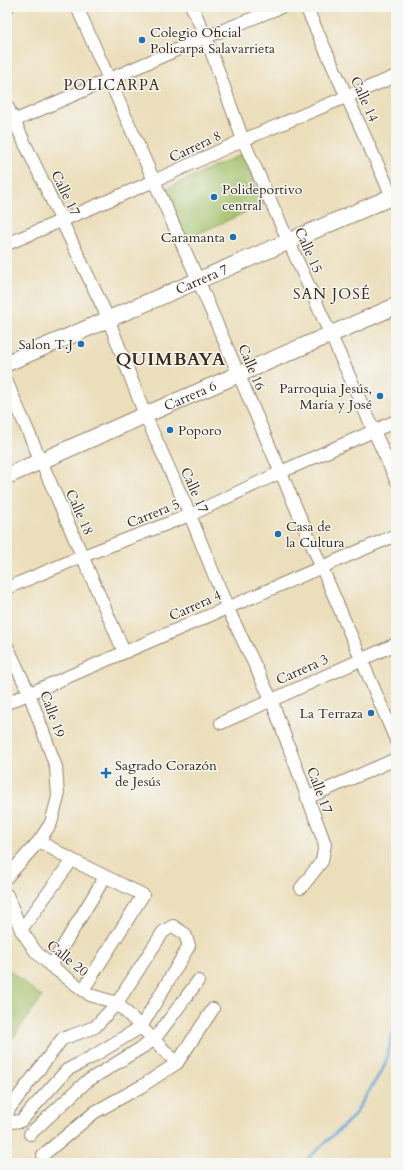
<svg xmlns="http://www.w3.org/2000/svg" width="403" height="1170" font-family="Cardo,serif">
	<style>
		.green { fill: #a0c068; stroke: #6e7543 }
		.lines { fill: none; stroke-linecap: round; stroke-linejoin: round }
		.stream { stroke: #63a6d8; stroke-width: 3 }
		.minor-casing { stroke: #93846c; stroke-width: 14 }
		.major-casing { stroke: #93846c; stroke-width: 18 }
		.minor { stroke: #fff; stroke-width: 12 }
		.major { stroke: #fff; stroke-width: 16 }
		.poi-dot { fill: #1f6fb2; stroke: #f6f6f2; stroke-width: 1.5 }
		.labels { text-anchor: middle; stroke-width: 3; stroke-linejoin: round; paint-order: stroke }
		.poi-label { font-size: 14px; fill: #3b2a1e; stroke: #f6f6f2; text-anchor: start }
		.street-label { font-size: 14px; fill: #3b2a1e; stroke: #f6f6f2 }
		.neighbourhood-label { font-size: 15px; letter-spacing: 1px; fill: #3b2a1e; stroke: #f6f6f2 }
		.district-label { font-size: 18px; font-weight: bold; letter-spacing: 1px; fill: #3b2a1e; stroke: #f6f6f2 }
	</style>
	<rect width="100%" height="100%" fill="#f6f6f2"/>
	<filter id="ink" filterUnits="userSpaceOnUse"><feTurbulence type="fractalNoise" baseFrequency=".025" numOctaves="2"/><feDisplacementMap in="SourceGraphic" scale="8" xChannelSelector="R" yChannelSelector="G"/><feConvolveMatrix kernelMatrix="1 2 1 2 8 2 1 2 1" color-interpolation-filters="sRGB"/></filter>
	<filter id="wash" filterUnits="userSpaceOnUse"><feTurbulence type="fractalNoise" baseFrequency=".012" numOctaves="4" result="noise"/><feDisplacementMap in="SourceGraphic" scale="16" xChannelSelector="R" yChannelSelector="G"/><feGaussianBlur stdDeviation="0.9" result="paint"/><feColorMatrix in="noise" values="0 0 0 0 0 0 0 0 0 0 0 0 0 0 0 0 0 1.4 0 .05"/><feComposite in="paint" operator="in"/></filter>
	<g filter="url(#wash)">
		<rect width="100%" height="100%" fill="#ebdeba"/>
		<g class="green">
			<polygon points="242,154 264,204 186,239 164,190"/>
			<polygon points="7,968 42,997 7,1046"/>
		</g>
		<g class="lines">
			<polyline class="stream" points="303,1163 353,1117 385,1065 396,1021"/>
		</g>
	</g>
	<g filter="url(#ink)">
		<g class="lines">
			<defs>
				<g id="minor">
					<polyline points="77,7 198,280 396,740"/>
					<polyline points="192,7 206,37 243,140 396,480"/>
					<polyline points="306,7 396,205"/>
					<polyline points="7,8 8,7"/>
					<polyline points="7,106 108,318 145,415 190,515 227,607 271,699 325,844 322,861 301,888"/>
					<polyline points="7,124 206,37 281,7"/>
					<polyline points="7,244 154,181 243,140 396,76"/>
					<polyline points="7,383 124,652"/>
					<polyline points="7,588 83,556 190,515 281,472 396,421"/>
					<polyline points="7,646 29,693 56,767 58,797 51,823 39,841 7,877"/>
					<polyline points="7,703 396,535"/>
					<polyline points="221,723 396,644"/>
					<polyline points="307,798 396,759"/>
					<polyline points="39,841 72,860 143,895 83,990"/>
					<polyline points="7,895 21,930 36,952 51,966 90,995 117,1003 163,932 173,926 185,934 189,946 141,1027 90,1058 67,1070 21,1121 11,1122 7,1118"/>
					<polyline points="21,930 72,860"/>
					<polyline points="51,966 105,877"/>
					<polyline points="177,1063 213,1009"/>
					<polyline points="7,1115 9,1109 62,1039 95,1027 117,1003 177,1063 142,1086 95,1112 43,1155"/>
					<polyline points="30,1134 86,1082 154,1040 198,981"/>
				</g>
				<g id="major">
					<path id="s1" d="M7,363L396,195"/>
					<path id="s2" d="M7,476L145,415L396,306"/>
				</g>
			</defs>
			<use href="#minor" class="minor-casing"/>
			<use href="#major" class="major-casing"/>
			<use href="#minor" class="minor"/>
			<use href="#major" class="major"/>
		</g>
	</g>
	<g class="poi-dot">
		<circle cx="142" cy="40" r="4"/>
		<circle cx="214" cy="197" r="4"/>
		<circle cx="233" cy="237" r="4"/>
		<circle cx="81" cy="344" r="4"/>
		<circle cx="380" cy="396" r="4"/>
		<circle cx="170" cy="430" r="4"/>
		<circle cx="278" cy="534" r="4"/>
		<circle cx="371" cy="713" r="4"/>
		<path d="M104 767h4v4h4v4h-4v4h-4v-4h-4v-4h4z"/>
	</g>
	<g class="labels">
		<g class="poi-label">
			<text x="150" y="37">Colegio Oficial<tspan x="150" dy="16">Policarpa Salavarrieta</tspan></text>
			<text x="222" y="194">Polideportivo<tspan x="222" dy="16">central</tspan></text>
			<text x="225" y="242" text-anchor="end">Caramanta</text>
			<text x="73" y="349" text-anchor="end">Salon T.J</text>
			<text x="372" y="393" text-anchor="end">Parroquia Jesús,<tspan x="372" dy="16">María y José</tspan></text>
			<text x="178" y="435">Poporo</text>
			<text x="286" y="531">Casa de<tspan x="286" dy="16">la Cultura</tspan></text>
			<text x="363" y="718" text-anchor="end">La Terraza</text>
			<text x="115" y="770">Sagrado Corazón<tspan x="115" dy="16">de Jesús</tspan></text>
		</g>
		<g class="street-label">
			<text transform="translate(365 99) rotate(66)" y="5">Calle 14</text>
			<text transform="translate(195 146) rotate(-25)" y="5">Carrera 8</text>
			<text transform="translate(66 193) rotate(64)" y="5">Calle 17</text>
			<text transform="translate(309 250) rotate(66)" y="5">Calle 15</text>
			<text dy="5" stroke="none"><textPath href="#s1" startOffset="212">Carrera 7</textPath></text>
			<text transform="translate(252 367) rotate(67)" y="5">Calle 16</text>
			<text dy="5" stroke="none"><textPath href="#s2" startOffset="200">Carrera 6</textPath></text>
			<text transform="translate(195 490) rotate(66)" y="5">Calle 17</text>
			<text transform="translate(80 512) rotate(66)" y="5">Calle 18</text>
			<text transform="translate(153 513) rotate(-22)" y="5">Carrera 5</text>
			<text transform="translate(195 605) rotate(-24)" y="5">Carrera 4</text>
			<text transform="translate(302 669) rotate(-24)" y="5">Carrera 3</text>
			<text transform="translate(53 714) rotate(70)" y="5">Calle 19</text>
			<text transform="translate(320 790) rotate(69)" y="5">Calle 17</text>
			<text transform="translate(68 958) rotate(39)" y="5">Calle 20</text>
		</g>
		<g class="neighbourhood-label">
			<text x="112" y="90">POLICARPA</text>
			<text x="332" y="299">SAN JOSÉ</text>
		</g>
		<g class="district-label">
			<text x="171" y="365">QUIMBAYA</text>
		</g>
	</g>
	<rect width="403" height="1170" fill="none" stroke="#f6f6f2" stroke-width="24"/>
</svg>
